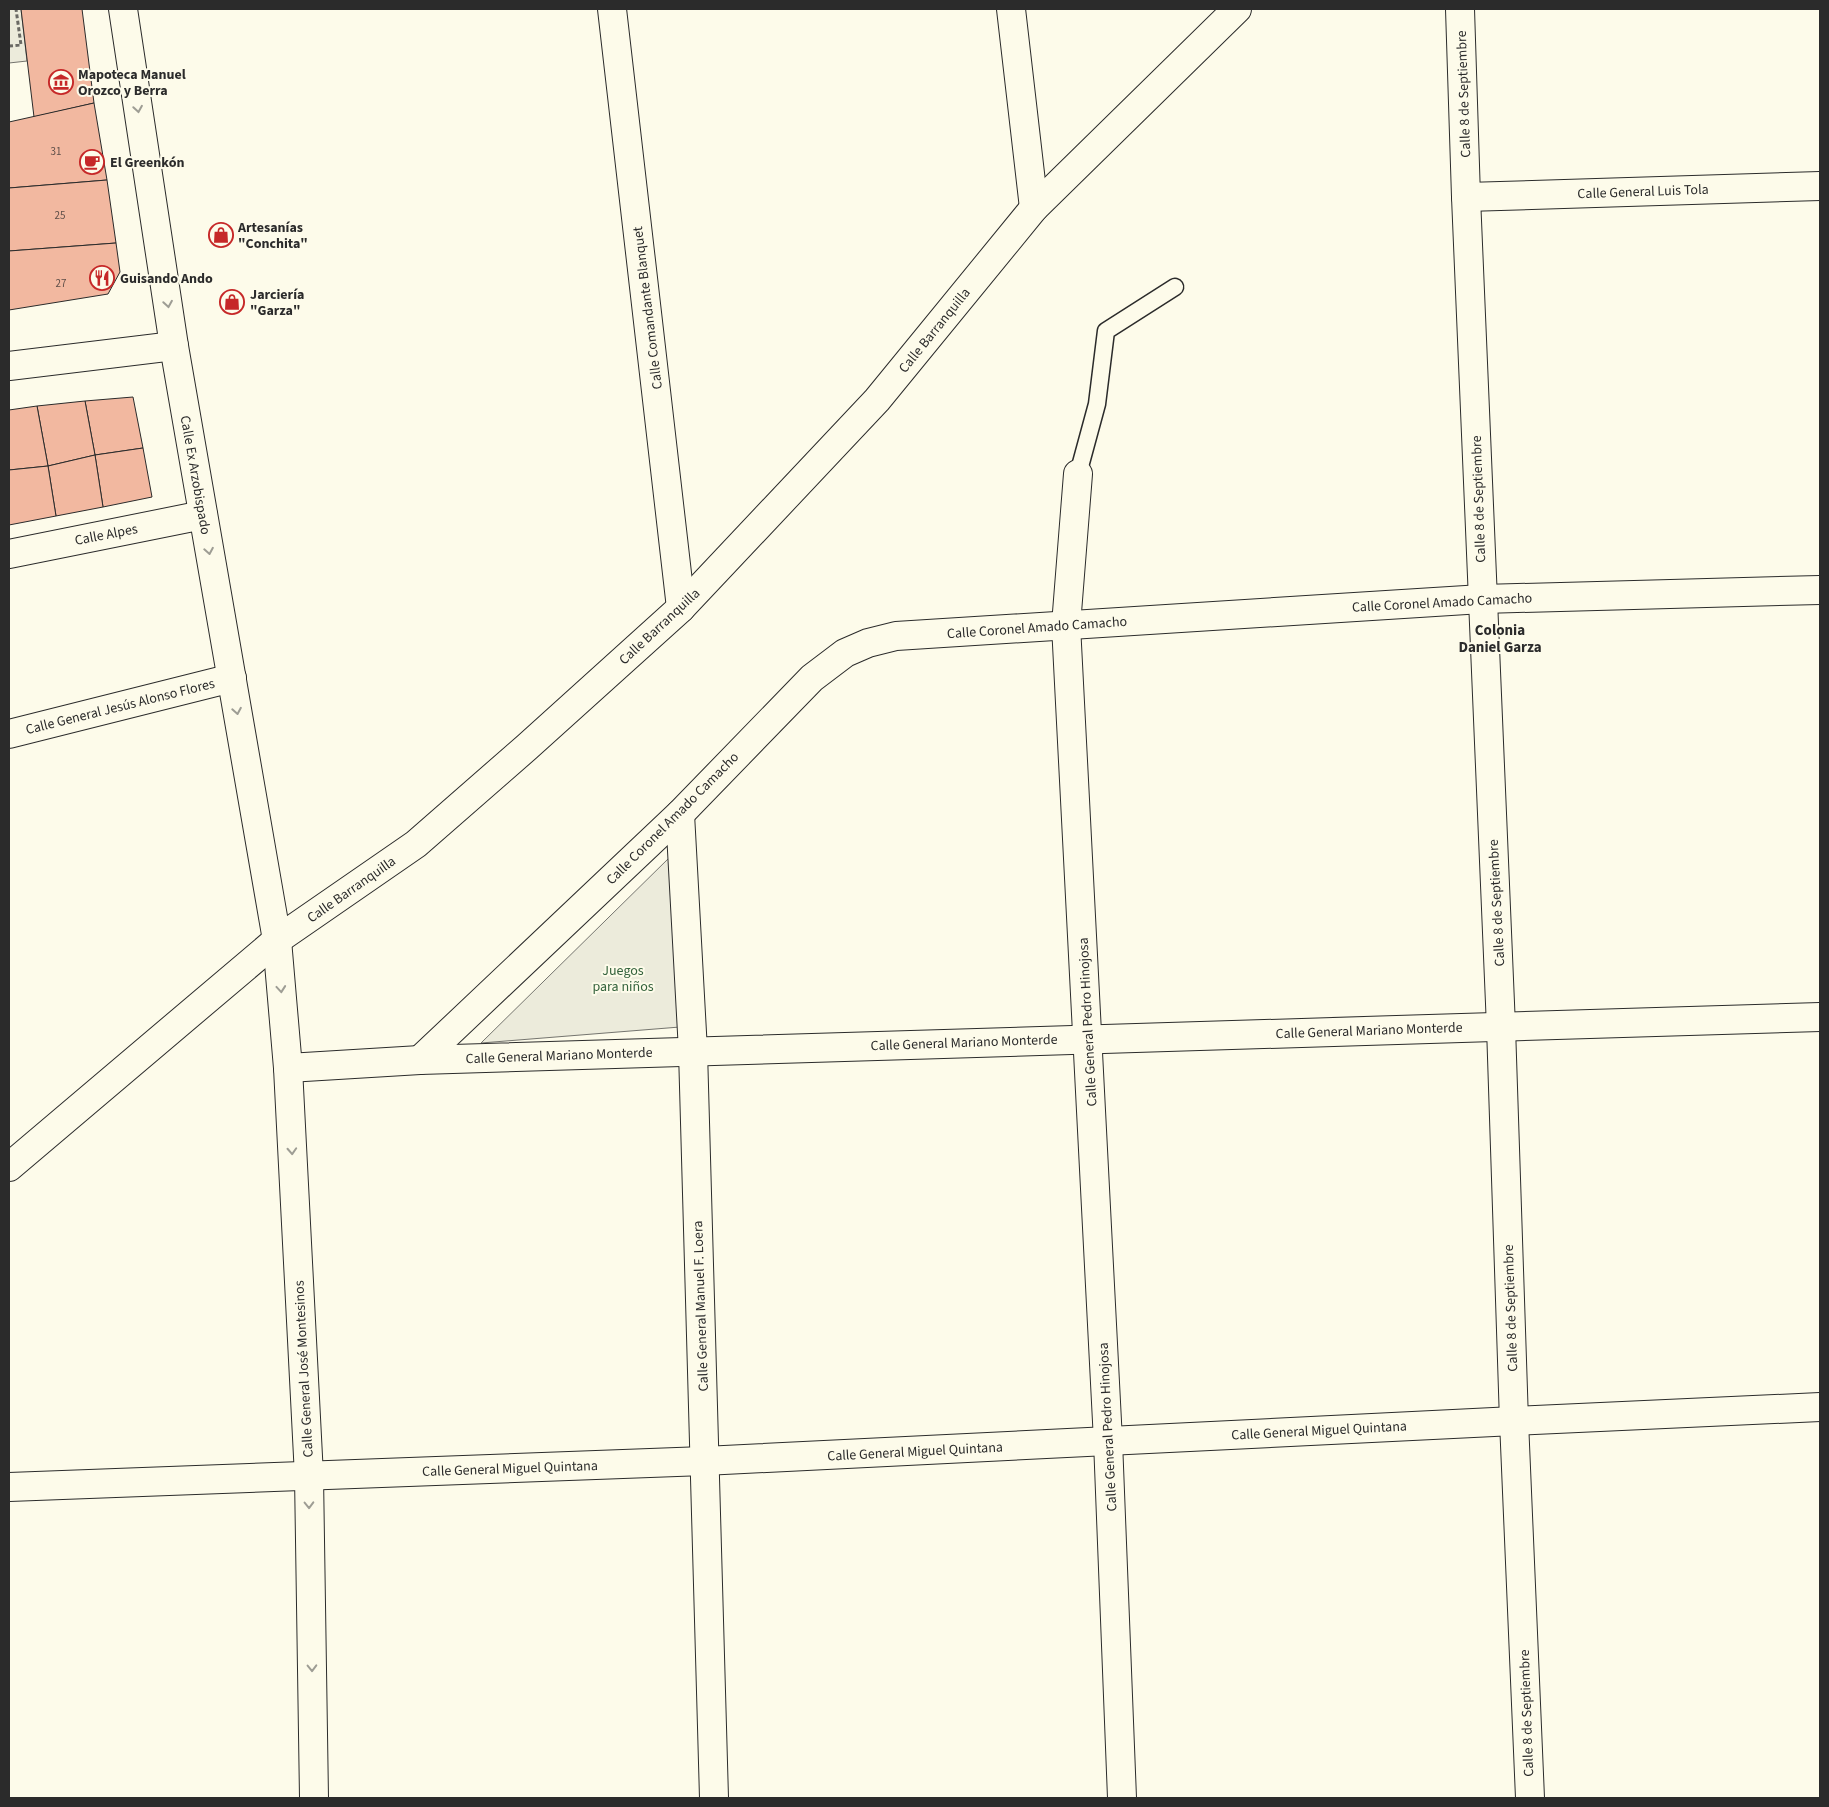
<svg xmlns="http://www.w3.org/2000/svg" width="1829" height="1807" font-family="'Source Sans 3',sans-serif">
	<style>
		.green { fill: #ecebdb; stroke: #74746e }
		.building { fill: #f2b8a0; stroke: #2b2b2b }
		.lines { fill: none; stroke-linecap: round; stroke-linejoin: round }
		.lane-casing { stroke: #2b2b2b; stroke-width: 19 }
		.street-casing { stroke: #2b2b2b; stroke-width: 30 }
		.secondary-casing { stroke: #2b2b2b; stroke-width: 30 }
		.path { stroke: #6a6964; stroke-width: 3; stroke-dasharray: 4 2.5; stroke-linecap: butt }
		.lane { stroke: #fdfbea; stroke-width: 16 }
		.street { stroke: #fdfbea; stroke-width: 28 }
		.secondary { stroke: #fdfbea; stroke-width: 28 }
		.oneway { stroke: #9e9d94 }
		.labels { text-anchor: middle; stroke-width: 4; stroke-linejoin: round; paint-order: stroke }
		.number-label { font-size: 11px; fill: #5d4e48 }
		.poi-label { font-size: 14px; font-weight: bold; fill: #2b2b2b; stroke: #fdfbea; text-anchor: start }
		.street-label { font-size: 14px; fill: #2b2b2b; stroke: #fdfbea }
		.park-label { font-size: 14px; fill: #34623c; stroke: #fdfbea }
		.neighbourhood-label { font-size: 15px; font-weight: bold; fill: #2b2b2b; stroke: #fdfbea }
	</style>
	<rect width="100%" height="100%" fill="#fdfbea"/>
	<g class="green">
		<polygon points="9,9 21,9 27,61 9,63"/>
		<polygon points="671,856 680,1027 481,1043"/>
	</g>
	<g class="building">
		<polygon points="21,9 82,9 94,103 34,117"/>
		<polygon points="94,103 107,180 9,188 9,122"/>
		<polygon points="107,180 116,243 9,251 9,188"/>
		<polygon points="116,243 120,272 108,294 9,310 9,251"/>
		<polygon points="133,397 143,448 95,455 85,401"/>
		<polygon points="85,401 95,455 48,466 37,406"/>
		<polygon points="37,406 48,466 9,470 9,410"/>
		<polygon points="143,448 152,497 103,507 95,455"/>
		<polygon points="95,455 103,507 56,516 48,466"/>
		<polygon points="48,466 56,516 9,525 9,470"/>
	</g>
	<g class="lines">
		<defs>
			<polyline id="lane" points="1078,474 1097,404 1106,331 1175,287"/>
			<g id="street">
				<polyline points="612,9 681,608"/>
				<polyline points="1011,9 1034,208"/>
				<polyline points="1460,9 1466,197 1501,1027 1514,1421 1530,1798"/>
				<polyline points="1466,197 1820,186"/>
				<polyline points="9,366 174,346"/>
				<polyline points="1078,474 1066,625 1108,1441 1122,1798"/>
				<polyline points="9,554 203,515"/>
				<polyline points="9,734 232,678"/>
				<polyline points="680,814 693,1051 714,1798"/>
				<polyline points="420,1060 680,814 812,678 845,653 868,643 896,636 1482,599 1820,590"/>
				<polyline points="288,1068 420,1060 1820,1017"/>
				<polyline points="9,1167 277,940 416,844 527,747 681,608 877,400 1034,208 1237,9"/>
				<polyline points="9,1487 704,1461 1514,1421 1820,1407"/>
			</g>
			<polyline id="secondary" points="123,9 174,346 277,940 288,1068 309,1476 314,1798"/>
		</defs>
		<use href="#lane" class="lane-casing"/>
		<use href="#street" class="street-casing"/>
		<use href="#secondary" class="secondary-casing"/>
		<polyline class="path" points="9,46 21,45 16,9"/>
		<use href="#lane" class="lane"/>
		<use href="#street" class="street"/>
		<use href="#secondary" class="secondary"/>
	</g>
	<defs><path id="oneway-chevron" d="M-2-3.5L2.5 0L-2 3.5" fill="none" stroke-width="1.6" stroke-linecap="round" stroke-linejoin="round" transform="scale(1.25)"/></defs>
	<g class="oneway">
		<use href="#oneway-chevron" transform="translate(138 109) rotate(81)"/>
		<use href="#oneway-chevron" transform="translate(168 304) rotate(81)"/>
		<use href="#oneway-chevron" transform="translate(209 551) rotate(80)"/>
		<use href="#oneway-chevron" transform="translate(237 711) rotate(80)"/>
		<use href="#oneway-chevron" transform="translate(281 989) rotate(85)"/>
		<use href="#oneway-chevron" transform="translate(292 1151) rotate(87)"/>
		<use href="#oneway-chevron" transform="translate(309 1505) rotate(89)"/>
		<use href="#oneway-chevron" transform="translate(312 1668) rotate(89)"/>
	</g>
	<defs>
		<symbol id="museum-ring" viewBox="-11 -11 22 22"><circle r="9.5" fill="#fdfbea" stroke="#c62828" stroke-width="1.5"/><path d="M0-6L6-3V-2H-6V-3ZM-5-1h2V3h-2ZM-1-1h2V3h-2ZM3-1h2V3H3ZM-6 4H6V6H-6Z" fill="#c62828"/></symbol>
		<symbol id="cafe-ring" viewBox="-11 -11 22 22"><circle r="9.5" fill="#fdfbea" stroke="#c62828" stroke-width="1.5"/><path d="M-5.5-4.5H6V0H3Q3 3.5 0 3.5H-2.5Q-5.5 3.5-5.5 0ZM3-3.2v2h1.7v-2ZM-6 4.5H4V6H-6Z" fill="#c62828"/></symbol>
		<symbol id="shop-ring" viewBox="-11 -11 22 22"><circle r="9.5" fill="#fdfbea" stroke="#c62828" stroke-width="1.5"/><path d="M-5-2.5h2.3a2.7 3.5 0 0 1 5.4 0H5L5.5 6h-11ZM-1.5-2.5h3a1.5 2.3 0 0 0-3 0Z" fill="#c62828"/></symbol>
		<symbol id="restaurant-ring" viewBox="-11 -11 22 22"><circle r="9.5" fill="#fdfbea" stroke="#c62828" stroke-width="1.5"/><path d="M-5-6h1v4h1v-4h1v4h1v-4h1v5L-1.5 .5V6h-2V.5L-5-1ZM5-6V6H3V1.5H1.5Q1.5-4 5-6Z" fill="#c62828"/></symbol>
	</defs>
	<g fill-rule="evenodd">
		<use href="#museum-ring" x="47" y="68" width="28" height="28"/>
		<use href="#cafe-ring" x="78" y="148" width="28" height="28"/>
		<use href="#shop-ring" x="207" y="221" width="28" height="28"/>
		<use href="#restaurant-ring" x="88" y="264" width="28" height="28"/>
		<use href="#shop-ring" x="218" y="288" width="28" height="28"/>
	</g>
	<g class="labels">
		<g class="number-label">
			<text x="56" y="155">31</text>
			<text x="60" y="219">25</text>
			<text x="61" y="287">27</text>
		</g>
		<g class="poi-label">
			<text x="78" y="79">Mapoteca Manuel<tspan x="78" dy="16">Orozco y Berra</tspan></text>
			<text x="110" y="167">El Greenkón</text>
			<text x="238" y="232">Artesanías<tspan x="238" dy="16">"Conchita"</tspan></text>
			<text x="120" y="283">Guisando Ando</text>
			<text x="250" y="299">Jarciería<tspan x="250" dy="16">"Garza"</tspan></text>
		</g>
		<g class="street-label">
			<text transform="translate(1463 94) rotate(-92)" y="5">Calle 8 de Septiembre</text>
			<text transform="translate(1643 191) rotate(-2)" y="5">Calle General Luis Tola</text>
			<text transform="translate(647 308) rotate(-97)" y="5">Calle Comandante Blanquet</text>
			<text transform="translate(934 330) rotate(-51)" y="5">Calle Barranquilla</text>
			<text transform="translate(196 475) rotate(80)" y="5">Calle Ex Arzobispado</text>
			<text transform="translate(1478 499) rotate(-92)" y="5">Calle 8 de Septiembre</text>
			<text transform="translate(106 534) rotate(-11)" y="5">Calle Alpes</text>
			<text transform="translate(1442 602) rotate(-3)" y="5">Calle Coronel Amado Camacho</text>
			<text transform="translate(659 626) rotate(-43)" y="5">Calle Barranquilla</text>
			<text transform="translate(1037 627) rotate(-4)" y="5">Calle Coronel Amado Camacho</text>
			<text transform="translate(120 706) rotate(-14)" y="5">Calle General Jesús Alonso Flores</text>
			<text transform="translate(672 818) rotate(-45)" y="5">Calle Coronel Amado Camacho</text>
			<text transform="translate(351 889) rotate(-35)" y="5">Calle Barranquilla</text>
			<text transform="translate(1496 903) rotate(-93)" y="5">Calle 8 de Septiembre</text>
			<text transform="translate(1087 1022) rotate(-93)" y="5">Calle General Pedro Hinojosa</text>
			<text transform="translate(1369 1030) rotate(-2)" y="5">Calle General Mariano Monterde</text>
			<text transform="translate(964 1042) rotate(-2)" y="5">Calle General Mariano Monterde</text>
			<text transform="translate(559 1055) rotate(-2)" y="5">Calle General Mariano Monterde</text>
			<text transform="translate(700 1306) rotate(-92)" y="5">Calle General Manuel F. Loera</text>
			<text transform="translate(1510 1308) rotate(-92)" y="5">Calle 8 de Septiembre</text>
			<text transform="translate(303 1369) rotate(-93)" y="5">Calle General José Montesinos</text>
			<text transform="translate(1107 1427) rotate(-93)" y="5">Calle General Pedro Hinojosa</text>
			<text transform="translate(1319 1430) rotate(-3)" y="5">Calle General Miguel Quintana</text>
			<text transform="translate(915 1451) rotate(-3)" y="5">Calle General Miguel Quintana</text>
			<text transform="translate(510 1468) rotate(-2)" y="5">Calle General Miguel Quintana</text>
			<text transform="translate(1526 1713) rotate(-92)" y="5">Calle 8 de Septiembre</text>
		</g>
		<g class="park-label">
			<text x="623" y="975">Juegos<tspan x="623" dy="16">para niños</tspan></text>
		</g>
		<g class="neighbourhood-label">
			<text x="1500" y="635">Colonia<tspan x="1500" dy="17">Daniel Garza</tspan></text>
		</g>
	</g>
	<rect width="1829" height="1807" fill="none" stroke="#2b2b2b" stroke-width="20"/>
</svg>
